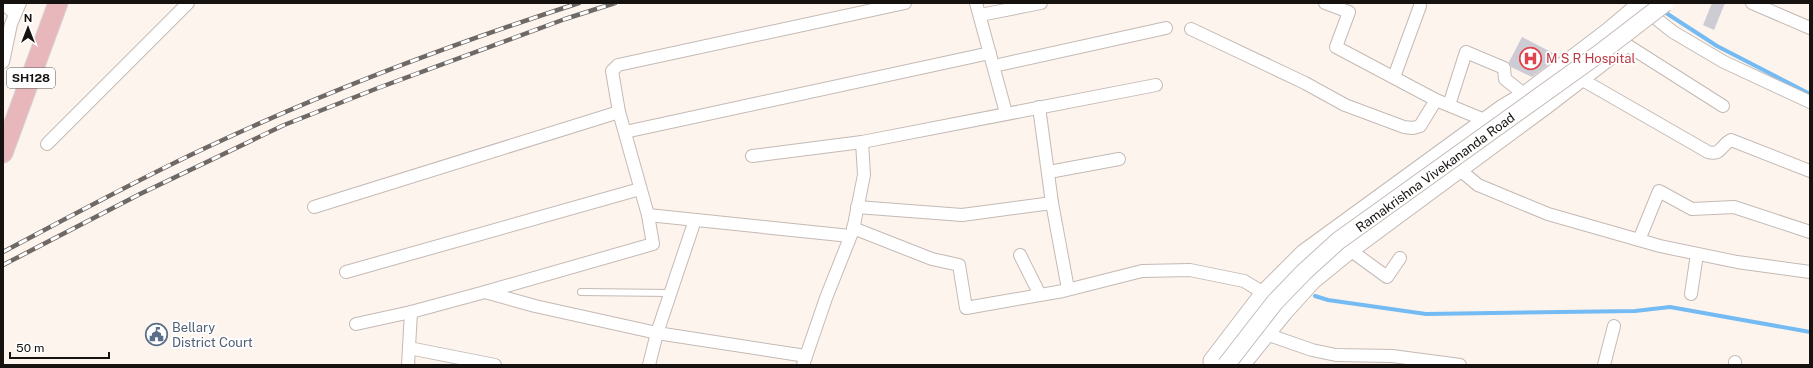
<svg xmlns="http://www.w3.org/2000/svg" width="1813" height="368" font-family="'Public Sans',sans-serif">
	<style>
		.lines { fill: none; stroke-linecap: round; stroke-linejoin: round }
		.stream { stroke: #75bbf3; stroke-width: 4 }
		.building { fill: #cdccd5 }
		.lane-casing { stroke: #c4bab5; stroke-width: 8 }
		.street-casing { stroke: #c4bab5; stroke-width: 14 }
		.secondary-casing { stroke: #c4bab5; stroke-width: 19 }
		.primary-casing { stroke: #d5d4d4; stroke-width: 21 }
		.lane { stroke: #fff; stroke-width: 6 }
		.street { stroke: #fff; stroke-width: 12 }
		.secondary { stroke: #fff; stroke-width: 17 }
		.primary { stroke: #e8b7bc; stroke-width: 19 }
		.rail-casing { stroke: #6f6966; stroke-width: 4.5 }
		.rail { stroke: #fff; stroke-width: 3; stroke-dasharray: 9; stroke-linecap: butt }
		.secondary-bridge-casing { stroke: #c4bab5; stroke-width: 19; stroke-linecap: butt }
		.secondary-bridge { stroke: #fff; stroke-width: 17 }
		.labels { text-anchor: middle; stroke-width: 3.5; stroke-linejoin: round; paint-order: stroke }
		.shield { fill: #fff; stroke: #5b5958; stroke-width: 1 }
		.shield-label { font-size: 12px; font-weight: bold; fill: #151210 }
		.health-label { font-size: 13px; fill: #be3a42; stroke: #fff; text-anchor: start }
		.street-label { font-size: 13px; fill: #151210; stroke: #fff }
		.service-label { font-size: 13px; fill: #4e5e75; stroke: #fff; text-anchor: start }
	</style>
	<rect width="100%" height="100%" fill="#fef4ee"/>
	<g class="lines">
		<g class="stream">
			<polyline points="1663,11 1717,46 1810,94"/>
			<polyline points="1315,296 1328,300 1426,314 1635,311 1670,307 1810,332"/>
		</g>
	</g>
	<g class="building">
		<polygon points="1712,3 1725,3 1714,30 1703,25"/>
		<polygon points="1522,37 1553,53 1547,66 1532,77 1511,67 1509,62"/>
	</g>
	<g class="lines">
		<defs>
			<polyline id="lane" points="581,292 670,293"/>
			<g id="street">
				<polyline points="3,3 14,13"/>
				<polyline points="976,3 1006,113"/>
				<polyline points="1325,3 1349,12 1336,47 1436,100 1487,121"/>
				<polyline points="1752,3 1810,28"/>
				<polyline points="1644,9 1673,32 1724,62 1810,102"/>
				<polyline points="980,15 1041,3"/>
				<polyline points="1191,29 1305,83 1345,105 1404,127 1413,128 1420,126 1436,100"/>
				<polyline points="1619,40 1723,106"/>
				<polyline points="3,62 11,24 20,3"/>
				<polyline points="994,66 1166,28"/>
				<path d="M1574,75L1708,152C1721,156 1721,145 1731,140L1810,171"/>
				<polyline points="1394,77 1420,6"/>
				<polyline points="1449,105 1466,52 1504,68 1505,79 1525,95"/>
				<polyline points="1039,107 1052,203 1068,289"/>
				<polyline points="625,132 990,53"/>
				<polyline points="47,144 188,3"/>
				<polyline points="752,156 862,142 1156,85"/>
				<polyline points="1454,165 1478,185 1548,214 1660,246 1737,262 1810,272"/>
				<polyline points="1049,172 1119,159"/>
				<polyline points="314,207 619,112"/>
				<polyline points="857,207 962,215 1052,203"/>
				<polyline points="853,228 932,259 959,265 966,308 1063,291 1142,271 1190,270 1244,281 1264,293"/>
				<polyline points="850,236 648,215 619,112 612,71 618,65 905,3"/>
				<polyline points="1639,240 1659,191 1692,209 1734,207 1810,232"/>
				<polyline points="1350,250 1387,277 1400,258"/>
				<polyline points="1020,255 1040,295"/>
				<polyline points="346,272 640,189"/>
				<polyline points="485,292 653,244 648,215"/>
				<polyline points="1691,294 1697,254"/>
				<polyline points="356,324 411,312 485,292 535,306 657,333 806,356"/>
				<polyline points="1266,334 1312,350 1336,355 1392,356 1460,365"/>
				<polyline points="409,348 495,365"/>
				<polyline points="408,365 411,312"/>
				<polyline points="649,365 657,333 695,220"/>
				<polyline points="803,365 826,298 853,230 864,175 862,142"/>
				<polyline points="1604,365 1614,326"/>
				<polyline points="1735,365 1735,362"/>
			</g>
			<g id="secondary">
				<polyline points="1213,365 1212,361 1264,293 1304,253 1503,108 1525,95 1609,31 1642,3"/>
				<polyline points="1241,365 1284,312 1312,281 1350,250 1545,106 1623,46"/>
			</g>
			<polyline id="primary" points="3,153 58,3"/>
		</defs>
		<use href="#lane" class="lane-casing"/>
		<use href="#street" class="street-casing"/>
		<use href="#secondary" class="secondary-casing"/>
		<use href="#primary" class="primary-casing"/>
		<use href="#lane" class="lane"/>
		<use href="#street" class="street"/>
		<use href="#secondary" class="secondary"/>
		<use href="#primary" class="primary"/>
		<defs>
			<g id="rail">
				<path d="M3,252C73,215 142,177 214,144C332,89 455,43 579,3"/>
				<polyline points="3,265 140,194 284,125 378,88 565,19 615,3"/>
			</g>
		</defs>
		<use href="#rail" class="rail-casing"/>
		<use href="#rail" class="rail"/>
		<defs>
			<polyline id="secondary-bridge" points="1226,365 1275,302 1304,272 1338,241 1600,53 1665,3"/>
		</defs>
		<use href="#secondary-bridge" class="secondary-bridge-casing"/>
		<use href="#secondary-bridge" class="secondary-bridge"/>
	</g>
	<defs>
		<symbol id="hospital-ring" viewBox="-11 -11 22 22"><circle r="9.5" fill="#fff" stroke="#e0444e" stroke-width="1.5"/><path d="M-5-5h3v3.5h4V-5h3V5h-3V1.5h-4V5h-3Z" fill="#e0444e"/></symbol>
		<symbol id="civic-ring" viewBox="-11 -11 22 22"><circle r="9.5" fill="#fff" stroke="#5c6f8a" stroke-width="1.5"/><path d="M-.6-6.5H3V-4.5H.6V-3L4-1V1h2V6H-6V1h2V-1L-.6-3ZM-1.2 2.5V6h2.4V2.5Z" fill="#5c6f8a"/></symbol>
	</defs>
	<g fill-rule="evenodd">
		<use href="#hospital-ring" x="1518" y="46" width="25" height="25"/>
		<use href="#civic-ring" x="144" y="322" width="25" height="25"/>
	</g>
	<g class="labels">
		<rect class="shield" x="7" y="68" width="48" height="20" rx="3"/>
		<g class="shield-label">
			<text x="31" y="82">SH128</text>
		</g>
		<g class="health-label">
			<text x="1546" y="63">M S R Hospital</text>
		</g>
		<g class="street-label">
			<text transform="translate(1435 172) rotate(-36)" y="5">Ramakrishna Vivekananda Road</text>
		</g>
		<g class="service-label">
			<text x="172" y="332">Bellary<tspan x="172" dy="15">District Court</tspan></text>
		</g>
	</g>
	<rect width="1813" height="368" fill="none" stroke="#151210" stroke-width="8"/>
	<g transform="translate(28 28)" stroke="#ffffff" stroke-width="3" paint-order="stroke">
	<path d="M0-3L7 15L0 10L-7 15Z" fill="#151210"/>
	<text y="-6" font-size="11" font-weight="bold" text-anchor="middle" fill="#151210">N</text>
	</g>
	<path d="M10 352v6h99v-6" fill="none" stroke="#151210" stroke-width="2"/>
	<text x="16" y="352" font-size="12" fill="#151210" stroke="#ffffff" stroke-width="3" paint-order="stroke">50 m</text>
</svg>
